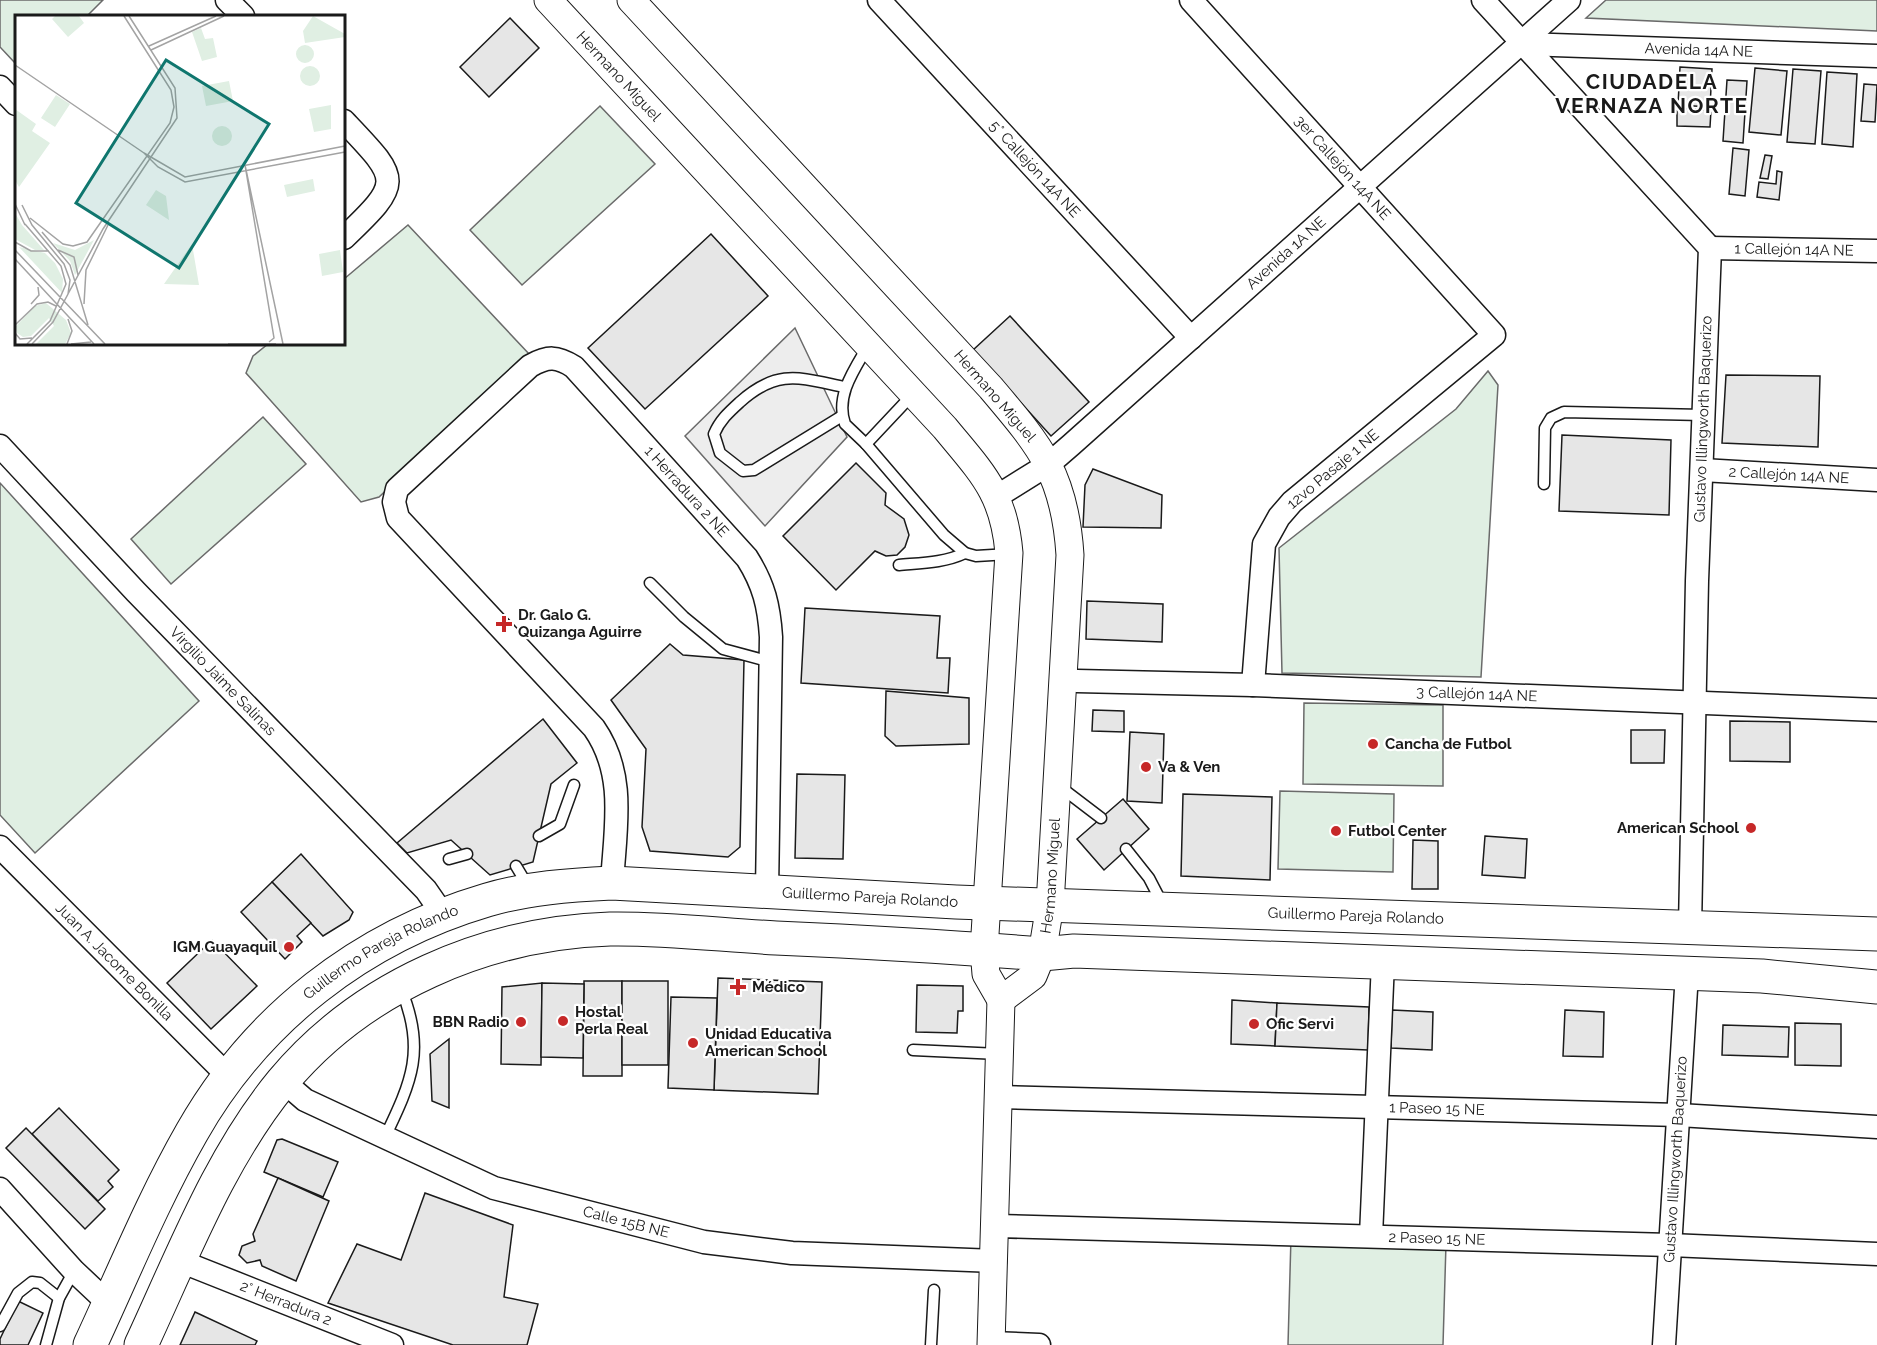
<svg xmlns="http://www.w3.org/2000/svg" width="1877" height="1345" font-family="Raleway,sans-serif">
	<style>
		.green { fill: #e0efe3; stroke: #6a6a6a; stroke-width: 1.5 }
		.parking { fill: #ededed; stroke: #6a6a6a; stroke-width: 1.5 }
		.building { fill: #e6e6e6; stroke: #1a1a1a; stroke-width: 1.5 }
		.lines { fill: none; stroke-linecap: round; stroke-linejoin: round }
		.service-casing { stroke: #1a1a1a; stroke-width: 13 }
		.minor-casing { stroke: #1a1a1a; stroke-width: 25 }
		.tertiary-casing { stroke: #1a1a1a; stroke-width: 29 }
		.primary-casing { stroke: #1a1a1a; stroke-width: 35 }
		.service { stroke: #fff; stroke-width: 10 }
		.minor { stroke: #fff; stroke-width: 22 }
		.tertiary { stroke: #fff; stroke-width: 27 }
		.primary { stroke: #fff; stroke-width: 33 }
		.poi-dot { fill: #c62828; stroke: #fff; stroke-width: 2 }
		.labels { text-anchor: middle; stroke-width: 4.5; stroke-linejoin: round; paint-order: stroke }
		.street-label { font-size: 15px; fill: #1a1a1a; stroke: #fff }
		.poi-label { font-size: 15px; font-weight: bold; fill: #1a1a1a; stroke: #fff; text-anchor: start }
		.district-label { font-size: 21px; font-weight: bold; letter-spacing: 1.5px; fill: #1a1a1a; stroke: #fff }
		.inset-road { fill: none; stroke: #a3a3a3; stroke-width: 1.5 }
		.view { fill: #0f766e; fill-opacity: 0.15; stroke: #0f766e; stroke-width: 3 }
		.inset-edge { fill: none; stroke: #1a1a1a; stroke-width: 3 }
	</style>
	<rect width="100%" height="100%" fill="#fff"/>
	<g class="green">
		<polygon points="0,0 103,0 87,16 16,16 16,64 0,47"/>
		<polygon points="1606,0 1877,0 1877,31 1586,18"/>
		<polygon points="600,106 655,164 522,285 470,230"/>
		<polygon points="408,225 530,355 379,497 361,502 246,373 253,356 268,344 344,344 344,279"/>
		<polygon points="1488,371 1498,385 1481,677 1282,673 1279,548 1456,409"/>
		<polygon points="263,417 306,464 171,584 131,539"/>
		<polygon points="0,483 199,701 35,853 0,815"/>
		<polygon points="1304,703 1443,705 1443,786 1303,784"/>
		<polygon points="1280,791 1394,794 1393,872 1278,869"/>
		<polygon points="1291,1237 1446,1244 1443,1345 1288,1345"/>
	</g>
	<polygon class="parking" points="795,328 847,437 765,526 685,436"/>
	<g class="building">
		<polygon points="510,18 539,48 489,97 460,67"/>
		<polygon points="1680,67 1712,69 1710,107 1678,105"/>
		<polygon points="1755,68 1787,71 1781,135 1749,132"/>
		<polygon points="1793,69 1821,71 1815,144 1787,142"/>
		<polygon points="1827,72 1857,74 1853,147 1822,144"/>
		<polygon points="1727,80 1747,81 1743,143 1723,141"/>
		<polygon points="1864,84 1877,85 1875,122 1861,121"/>
		<polygon points="1677,108 1711,110 1710,127 1677,126"/>
		<polygon points="1733,148 1749,150 1745,196 1729,194"/>
		<polygon points="1765,155 1772,156 1768,179 1760,178"/>
		<polygon points="1777,171 1782,172 1779,200 1757,197 1759,182 1776,184"/>
		<polygon points="711,234 768,296 645,409 588,348"/>
		<polygon points="1010,316 1089,402 1051,436 973,350"/>
		<polygon points="1726,375 1820,376 1818,447 1722,443"/>
		<polygon points="1562,435 1671,440 1669,515 1559,511"/>
		<polygon points="856,463 886,493 885,505 904,519 909,535 905,547 897,555 886,556 875,551 836,590 783,536"/>
		<polygon points="1093,469 1162,495 1161,528 1083,527 1085,485"/>
		<polygon points="1087,601 1163,604 1162,642 1086,639"/>
		<polygon points="805,608 940,616 937,658 950,658 948,693 801,683"/>
		<polygon points="670,644 683,655 744,660 740,847 728,857 650,851 642,827 646,749 611,700"/>
		<polygon points="886,691 969,698 969,744 896,746 885,736"/>
		<polygon points="1093,710 1124,711 1124,732 1092,731"/>
		<polygon points="543,719 577,763 551,784 533,862 490,875 451,840 407,853 397,843"/>
		<polygon points="1730,721 1790,722 1790,762 1730,761"/>
		<polygon points="1631,730 1665,730 1664,763 1631,763"/>
		<polygon points="1130,732 1164,734 1162,803 1127,801"/>
		<polygon points="797,774 845,775 843,859 795,858"/>
		<polygon points="1183,794 1272,797 1270,880 1181,876"/>
		<polygon points="1123,799 1149,829 1104,870 1077,839"/>
		<polygon points="1485,836 1527,839 1525,878 1482,875"/>
		<polygon points="1413,840 1438,841 1438,889 1412,889"/>
		<polygon points="301,854 353,912 349,920 323,936 272,882"/>
		<polygon points="272,882 311,923 297,936 302,942 285,959 241,912"/>
		<polygon points="212,940 257,986 211,1029 167,983"/>
		<polygon points="718,978 822,982 818,1094 714,1090"/>
		<polygon points="584,981 622,981 622,1076 583,1076"/>
		<rect x="622" y="981" width="46" height="84"/>
		<polygon points="542,983 541,1065 501,1064 502,987"/>
		<polygon points="542,983 584,984 583,1058 541,1057"/>
		<polygon points="917,985 963,986 963,1011 958,1011 957,1033 916,1032"/>
		<polygon points="671,997 717,998 714,1090 668,1088"/>
		<polygon points="1232,1000 1277,1003 1275,1046 1231,1044"/>
		<polygon points="1277,1003 1369,1007 1368,1050 1275,1046"/>
		<polygon points="1392,1010 1433,1012 1432,1050 1391,1048"/>
		<polygon points="1565,1010 1604,1012 1603,1057 1563,1056"/>
		<polygon points="1795,1023 1841,1024 1841,1066 1795,1065"/>
		<polygon points="1723,1025 1789,1027 1788,1057 1722,1055"/>
		<polygon points="449,1039 449,1108 432,1101 430,1054"/>
		<polygon points="59,1108 119,1170 108,1181 113,1187 98,1201 32,1134"/>
		<polygon points="26,1128 105,1209 85,1229 6,1148"/>
		<polygon points="282,1139 338,1162 323,1197 264,1172 277,1140"/>
		<polygon points="278,1178 329,1201 296,1281 262,1266 260,1260 247,1263 239,1255 242,1246 255,1241 253,1234"/>
		<polygon points="425,1193 513,1225 504,1297 538,1304 527,1345 453,1345 328,1303 357,1244 401,1260"/>
		<polygon points="18,1301 43,1313 28,1345 0,1345 0,1339"/>
		<polygon points="195,1312 257,1341 255,1345 180,1345"/>
	</g>
	<g class="lines">
		<defs>
			<g id="service">
				<path d="M868,346C854,370 835,396 845,424L866,444L944,535L965,553L976,556L1009,554"/>
				<path d="M842,416L754,470L743,471L720,453L714,434C720,420 729,412 740,402C778,368 800,378 845,387"/>
				<polyline points="866,444 913,394"/>
				<polyline points="1544,484 1545,428 1551,418 1564,412 1703,415"/>
				<path d="M899,565C921,563 944,563 965,553"/>
				<polyline points="650,583 684,617 723,649 771,662"/>
				<polyline points="1059,786 1101,818"/>
				<polyline points="539,836 560,824 574,785"/>
				<polyline points="1126,849 1149,878 1163,905"/>
				<polyline points="449,859 467,854"/>
				<polyline points="516,866 528,886"/>
				<polyline points="913,1050 999,1054"/>
				<path d="M385,1137C412,1081 426,1049 401,989"/>
				<polyline points="0,1326 18,1293 32,1282 40,1283 59,1298"/>
				<polyline points="46,1345 59,1298 74,1271"/>
				<polyline points="931,1345 934,1290"/>
			</g>
			<g id="minor">
				<polyline points="227,0 243,16"/>
				<path id="s1" d="M879,0L1191,338"/>
				<path id="s2" d="M1191,0L1494,335L1292,502L1279,517L1264,544L1253,685"/>
				<polyline points="1483,0 1710,248 1697,581 1690,927"/>
				<path id="s3" d="M1521,44L1877,56"/>
				<polyline points="0,87 16,104"/>
				<path d="M344,121C400,180 404,181 344,238"/>
				<path id="s4" d="M1710,248L1877,251"/>
				<path id="s5" d="M0,446L136,592L426,890L444,916"/>
				<path id="s6" d="M1702,470L1877,480"/>
				<path id="s7" d="M996,497L1049,464L1071,445L1569,0"/>
				<path id="s8" d="M1077,681L1253,685L1877,710"/>
				<path id="s9" d="M0,847L229,1077"/>
				<path id="s10" d="M612,883C615,829 627,775 594,728L398,518L394,502L397,489L530,366C548,356 557,356 574,367L747,558C764,585 769,606 771,637L767,891"/>
				<path id="s11" d="M283,1081L305,1100L494,1188L704,1242L792,1253L995,1261"/>
				<path id="s12" d="M997,1097L1679,1115L1877,1127"/>
				<polyline points="0,1189 74,1271 109,1304"/>
				<path id="s13" d="M996,1226L1670,1245L1877,1254"/>
				<polyline points="1371,1236 1383,962"/>
				<path id="s14" d="M180,1261L392,1345"/>
				<polyline points="991,1343 1039,1345"/>
				<path id="s15" d="M1664,1345L1687,973"/>
			</g>
			<g id="tertiary">
				<path id="s16" d="M548,0L945,428C982,473 1004,493 1009,553L984,950L986,974L1001,1000L1033,976L1042,954L1050,905L1070,555C1065,475 1041,447 991,388L631,0"/>
				<polyline points="991,1345 1001,1000"/>
			</g>
			<g id="primary">
				<path id="s17" d="M90,1345C123,1274 153,1200 192,1132C256,1019 361,937 487,900C527,888 570,885 612,883L956,902L1877,934"/>
				<path d="M141,1345C182,1257 220,1157 282,1082C362,986 486,933 610,929C664,928 721,935 776,938C865,942 953,947 1042,954L1074,951L1762,976L1877,987"/>
			</g>
		</defs>
		<use href="#service" class="service-casing"/>
		<use href="#minor" class="minor-casing"/>
		<use href="#tertiary" class="tertiary-casing"/>
		<use href="#primary" class="primary-casing"/>
		<use href="#service" class="service"/>
		<use href="#minor" class="minor"/>
		<use href="#tertiary" class="tertiary"/>
		<use href="#primary" class="primary"/>
	</g>
	<g class="poi-dot">
		<path d="M501 615h6v6h6v6h-6v6h-6v-6h-6v-6h6z"/>
		<circle cx="1373" cy="744" r="6"/>
		<circle cx="1146" cy="767" r="6"/>
		<circle cx="1751" cy="828" r="6"/>
		<circle cx="1336" cy="831" r="6"/>
		<circle cx="289" cy="947" r="6"/>
		<path d="M735 978h6v6h6v6h-6v6h-6v-6h-6v-6h6z"/>
		<circle cx="563" cy="1021" r="6"/>
		<circle cx="521" cy="1022" r="6"/>
		<circle cx="1254" cy="1024" r="6"/>
		<circle cx="693" cy="1043" r="6"/>
	</g>
	<g class="labels">
		<g class="street-label">
			<text dy="5" stroke="none"><textPath href="#s3" startOffset="178">Avenida 14A NE</textPath></text>
			<text dy="5" stroke="none"><textPath href="#s16" startOffset="104">Hermano Miguel</textPath></text>
			<text dy="5" stroke="none"><textPath href="#s2" startOffset="226">3er Callejón 14A NE</textPath></text>
			<text dy="5" stroke="none"><textPath href="#s1" startOffset="230">5° Callejón 14A NE</textPath></text>
			<text dy="5" stroke="none"><textPath href="#s4" startOffset="84">1 Callejón 14A NE</textPath></text>
			<text dy="5" stroke="none"><textPath href="#s7" startOffset="380">Avenida 1A NE</textPath></text>
			<text transform="translate(995 396) rotate(49)" y="5">Hermano Miguel</text>
			<text transform="translate(1703 419) rotate(-88)" y="5">Gustavo Illingworth Baquerizo</text>
			<text transform="translate(1333 469) rotate(-40)" y="5">12vo Pasaje 1 NE</text>
			<text dy="5" stroke="none"><textPath href="#s6" startOffset="87">2 Callejón 14A NE</textPath></text>
			<text dy="5" stroke="none"><textPath href="#s10" startOffset="873">1 Herradura 2 NE</textPath></text>
			<text dy="5" stroke="none"><textPath href="#s5" startOffset="324">Virgilio Jaime Salinas</textPath></text>
			<text dy="5" stroke="none"><textPath href="#s8" startOffset="400">3 Callejón 14A NE</textPath></text>
			<text dy="5" stroke="none"><textPath href="#s16" startOffset="1322">Hermano Miguel</textPath></text>
			<text dy="5" stroke="none"><textPath href="#s17" startOffset="1006">Guillermo Pareja Rolando</textPath></text>
			<text dy="5" stroke="none"><textPath href="#s17" startOffset="1492">Guillermo Pareja Rolando</textPath></text>
			<text dy="5" stroke="none"><textPath href="#s17" startOffset="502">Guillermo Pareja Rolando</textPath></text>
			<text dy="5" stroke="none"><textPath href="#s9" startOffset="162">Juan A. Jacome Bonilla</textPath></text>
			<text dy="5" stroke="none"><textPath href="#s12" startOffset="440">1 Paseo 15 NE</textPath></text>
			<text dy="5" stroke="none"><textPath href="#s15" startOffset="186">Gustavo Illingworth Baquerizo</textPath></text>
			<text dy="5" stroke="none"><textPath href="#s11" startOffset="374">Calle 15B NE</textPath></text>
			<text dy="5" stroke="none"><textPath href="#s13" startOffset="441">2 Paseo 15 NE</textPath></text>
			<text dy="5" stroke="none"><textPath href="#s14" startOffset="114">2° Herradura 2</textPath></text>
		</g>
		<g class="poi-label">
			<text x="518" y="620">Dr. Galo G.<tspan x="518" dy="17">Quizanga Aguirre</tspan></text>
			<text x="1385" y="749">Cancha de Futbol</text>
			<text x="1158" y="772">Va &amp; Ven</text>
			<text x="1739" y="833" text-anchor="end">American School</text>
			<text x="1348" y="836">Futbol Center</text>
			<text x="277" y="952" text-anchor="end">IGM Guayaquil</text>
			<text x="752" y="992">Médico</text>
			<text x="575" y="1017">Hostal<tspan x="575" dy="17">Perla Real</tspan></text>
			<text x="509" y="1027" text-anchor="end">BBN Radio</text>
			<text x="1266" y="1029">Ofic Servi</text>
			<text x="705" y="1039">Unidad Educativa<tspan x="705" dy="17">American School</tspan></text>
		</g>
		<g class="district-label">
			<text x="1652" y="89">CIUDADELA<tspan x="1652" dy="24">VERNAZA NORTE</tspan></text>
		</g>
	</g>
	<g transform="translate(15 15)">
		<rect width="330" height="330" fill="#fff"/>
		<path d="M40,1H64L69,8L53,22L37,4ZM298,1L330,19V22L290,28L288,16ZM186,13L190,24L198,23L202,42L187,46L177,17ZM281 39a9 9 0 1 1 18 0a9 9 0 1 1-18 0ZM285 61a10 10 0 1 1 20 0a10 10 0 1 1-20 0ZM214,66L218,86L191,91L187,71ZM41,80L55,89L40,112L26,103ZM316,90V114L299,117L294,94ZM0,94L21,109L17,116L35,128L4,172L0,165ZM197 121a10 10 0 1 1 20 0a10 10 0 1 1-20 0ZM298,164L300,176L272,182L269,170ZM141,175L151,181L154,205L131,190ZM0,198L7,210L29,235H20L0,224ZM79,225L60,260L55,246L38,228L60,235ZM177,229L184,270L149,269ZM4,232L30,238L40,248L48,264L47,278ZM325,235L328,257L307,261L304,239ZM31,288L51,305L56,318L50,329H21L39,311L34,303L16,321L8,322L2,318L1,311L20,291Z" fill="#e0efe3"/>
		<path class="inset-road" d="M134,31L201,1M136,35L209,1M0,50L129,138M330,131L170,162L129,138L143,152L170,167L330,137M230,150L268,329M230,150L259,323L254,327M0,189L10,210M7,190L17,210L49,249L55,265L53,279L38,307L17,329M15,203L48,229L58,231L72,227L155,108L159,92L156,75L109,1M10,209L46,251L51,269L35,306L12,329M27,217L55,250L73,310M0,227L16,236H34M0,235L90,329M43,235L59,242L63,260M0,244L79,329M53,279L88,214L162,103L160,73L114,1M16,289L24,280L23,272M69,289L71,255L93,210M0,310L22,289L33,287L41,291M0,318L5,324L17,323M52,329L57,316L53,304M56,329L76,327M213,329H261"/>
		<path class="view" d="M151,45L254,109L164,253L61,188Z"/>
		<rect width="330" height="330" class="inset-edge"/>
	</g>
</svg>
